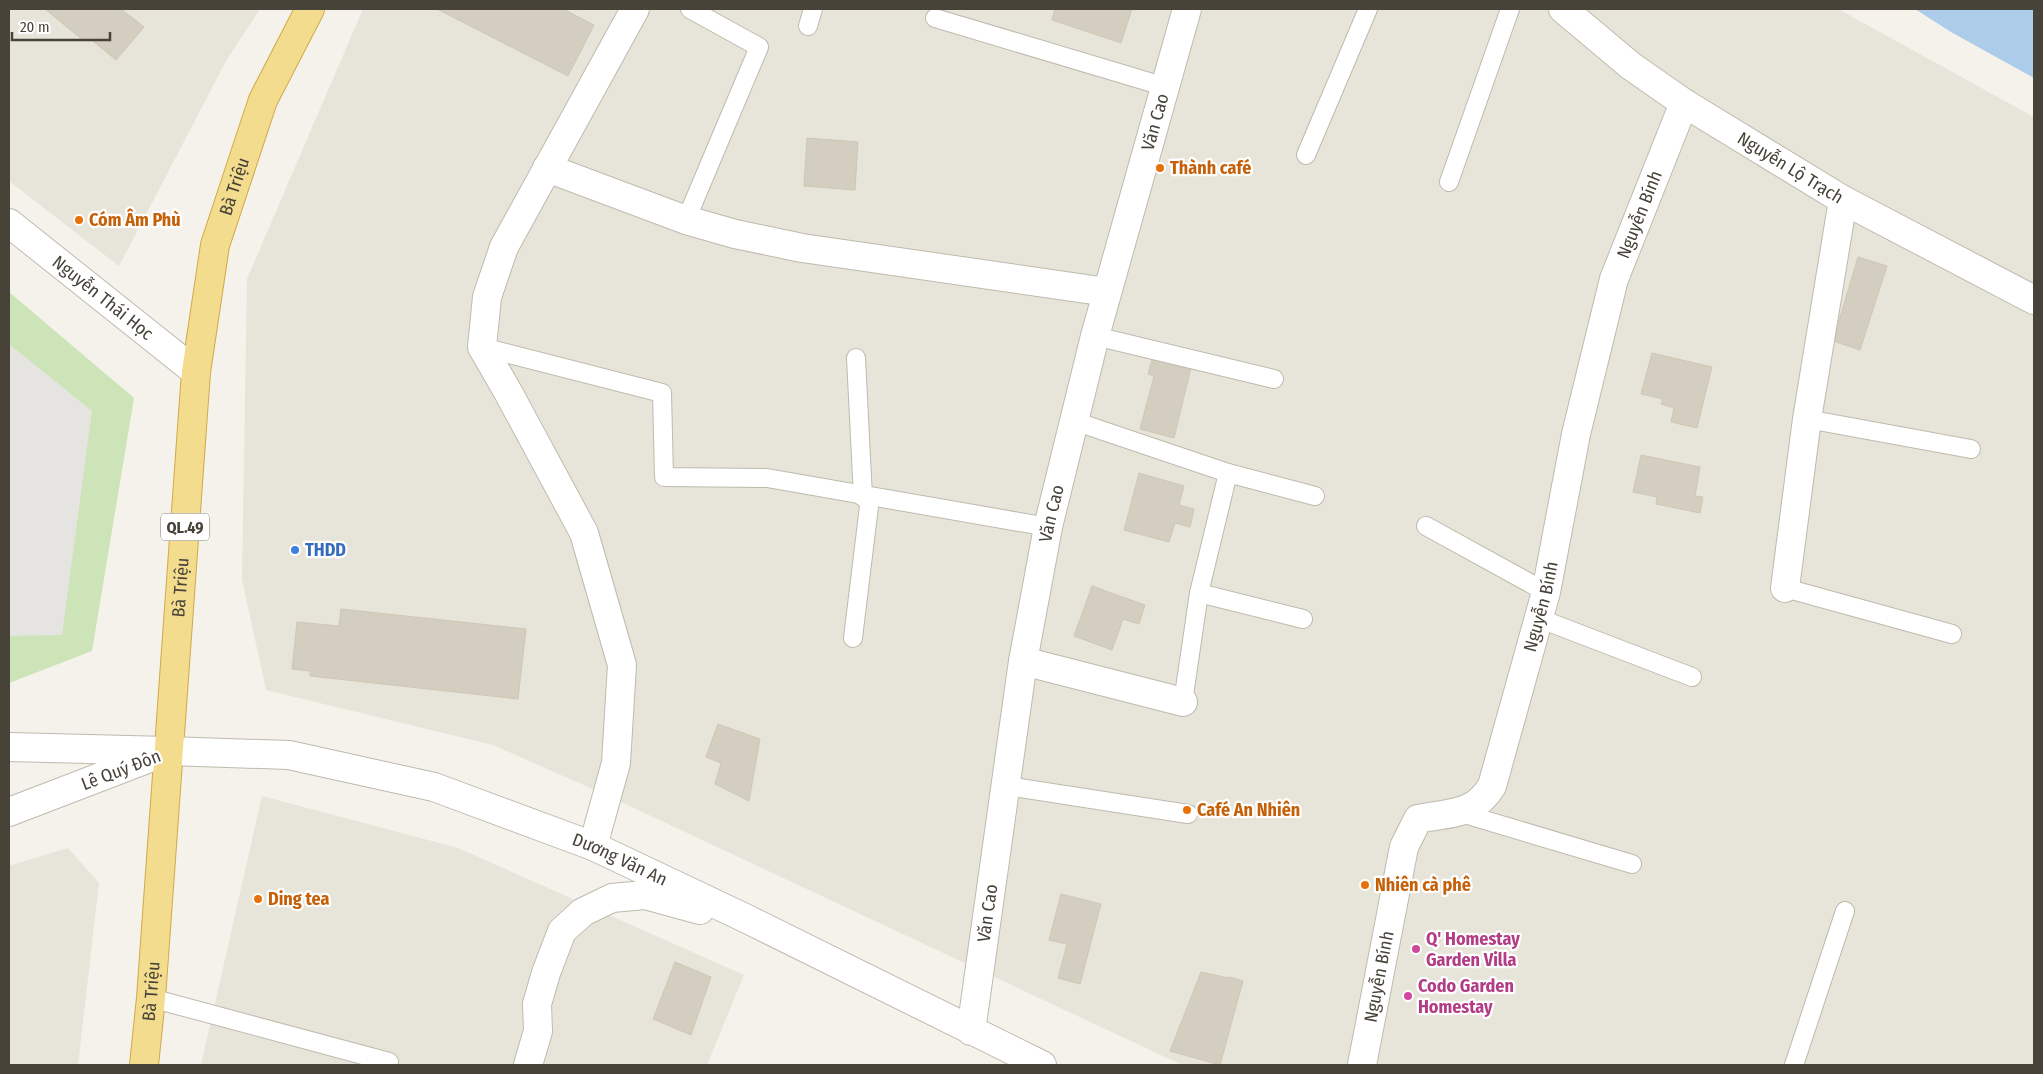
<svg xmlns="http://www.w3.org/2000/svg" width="2043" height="1074" font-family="'Fira Sans Condensed',sans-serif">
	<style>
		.residential { fill: #e7e4d9 }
		.green { fill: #cce4b7 }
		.parking { fill: #e6e4e1 }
		.water { fill: #adccea }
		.building { fill: #d4cec1; stroke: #cfc7b5 }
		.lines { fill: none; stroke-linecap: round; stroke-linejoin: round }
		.service-casing { stroke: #bebaae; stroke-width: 20 }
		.minor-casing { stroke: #bebaae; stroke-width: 30 }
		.tertiary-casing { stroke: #bebaae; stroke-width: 30 }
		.trunk-casing { stroke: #d0aa49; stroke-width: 30 }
		.service { stroke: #fff; stroke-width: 18 }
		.minor { stroke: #fff; stroke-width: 28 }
		.tertiary { stroke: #fff; stroke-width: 28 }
		.trunk { stroke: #f3dc8d; stroke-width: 28 }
		.food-dot { fill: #e8710a; stroke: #fff; stroke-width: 2 }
		.shop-dot { fill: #3f7fe0; stroke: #fff; stroke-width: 2 }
		.hotel-dot { fill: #d1479c; stroke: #fff; stroke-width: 2 }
		.labels { text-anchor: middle; stroke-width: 4.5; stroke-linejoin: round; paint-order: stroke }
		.shield { fill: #fff; stroke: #7e7b74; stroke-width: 1 }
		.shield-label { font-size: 16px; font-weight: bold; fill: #474339 }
		.street-label { font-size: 18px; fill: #474339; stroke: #fff }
		.food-label { font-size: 18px; font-weight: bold; fill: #c56008; stroke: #fff; text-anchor: start }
		.shop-label { font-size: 18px; font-weight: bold; fill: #366cbe; stroke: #fff; text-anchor: start }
		.hotel-label { font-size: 18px; font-weight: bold; fill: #b23c85; stroke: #fff; text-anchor: start }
	</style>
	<rect width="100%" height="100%" fill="#f4f2ea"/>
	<g class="residential">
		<polygon points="9,9 260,9 226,61 119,266 9,181"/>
		<polygon points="363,9 1838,9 2034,117 2034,1065 1182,1065 604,794 493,745 266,690 242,579 247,279"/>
		<polygon points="262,796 458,848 744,975 707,1065 201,1065"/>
		<polygon points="68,848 99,883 78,1065 9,1065 9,866"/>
	</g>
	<polygon class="green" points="9,292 134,398 92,651 9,683"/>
	<polygon class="parking" points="9,344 92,411 62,635 9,636"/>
	<polygon class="water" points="1915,9 2034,9 2034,78 1951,32"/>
	<g class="building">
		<polygon points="45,9 121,9 144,27 116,60 88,37 84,41"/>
		<polygon points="437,9 563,9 594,25 568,76"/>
		<polygon points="1055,9 1132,9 1121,43 1052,20"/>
		<polygon points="807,138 858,142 855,190 804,186"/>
		<polygon points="1858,257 1887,266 1860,350 1833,341"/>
		<polygon points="1652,353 1712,367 1697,428 1671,422 1674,408 1661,404 1663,399 1641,394"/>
		<polygon points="1153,356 1191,368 1174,438 1140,429 1154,376 1148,374"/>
		<polygon points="1641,455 1700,467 1695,496 1703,497 1700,513 1656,504 1657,497 1633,492"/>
		<polygon points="1139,473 1184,486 1179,505 1194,509 1190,527 1175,523 1169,542 1124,530"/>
		<polygon points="1092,586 1145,605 1139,624 1123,619 1112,650 1074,636"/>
		<polygon points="341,609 526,629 518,699 310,676 310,671 292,669 297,622 339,626"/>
		<polygon points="718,724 760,739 749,801 715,784 721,763 706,757"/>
		<polygon points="1061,894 1101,904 1080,984 1058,978 1067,944 1049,940"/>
		<polygon points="675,962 711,977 691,1035 653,1019"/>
		<polygon points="1201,972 1228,978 1230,977 1243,981 1220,1065 1170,1051"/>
	</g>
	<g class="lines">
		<defs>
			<g id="service">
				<polyline points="935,18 1166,87"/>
				<polyline points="808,26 813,9"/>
				<polyline points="1306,155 1368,9"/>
				<polyline points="1449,182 1510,9"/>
				<polyline points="686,220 759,47 690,9"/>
				<polyline points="1095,336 1274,379"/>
				<polyline points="482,347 662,393 664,477 767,478 1048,527"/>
				<polyline points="856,358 863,497"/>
				<polyline points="1807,419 1971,449"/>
				<polyline points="1074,421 1228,473 1315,496"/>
				<polyline points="1426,526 1546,592"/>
				<polyline points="1785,588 1952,634"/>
				<polyline points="1199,593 1303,619"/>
				<polyline points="1538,618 1692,677"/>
				<polyline points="853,638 870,498"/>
				<polyline points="1183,702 1199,593 1228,473"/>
				<polyline points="1007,786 1188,814"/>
				<polyline points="1461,813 1632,864"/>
				<polyline points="151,998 389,1062"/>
				<polyline points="1794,1065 1845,911"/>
			</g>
			<g id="minor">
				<path id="s1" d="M1563,9L1631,66L1684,103L1843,200L2034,300"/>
				<polyline points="547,168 686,220 735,234 802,248 1107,292"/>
				<polyline points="1785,588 1807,419 1843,200"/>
				<polyline points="1023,661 1183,702"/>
				<path id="s2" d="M168,751L289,755L434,787L593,846L745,918L1042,1065"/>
				<polyline points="593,846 616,763 622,665 584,533 508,392 482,347 487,297 504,247 635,9"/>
				<path id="s3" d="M971,1031L1023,661L1048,527L1095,336L1187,9"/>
				<polyline points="528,1065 538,1031 537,1004 546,973 562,931 583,912 612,898 645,895 700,910"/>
				<path id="s4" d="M1362,1065L1404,847L1418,819C1449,812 1473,817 1492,786L1546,592L1576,434L1614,279L1684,103"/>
			</g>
			<g id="tertiary">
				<path id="s5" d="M9,223L196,372"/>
				<polyline points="9,747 168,751 9,812"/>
			</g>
			<g id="trunk">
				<path id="s6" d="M144,1065L151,998L196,372L215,245L263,100L310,9"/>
			</g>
		</defs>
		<use href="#service" class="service-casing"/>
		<use href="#minor" class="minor-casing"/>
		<use href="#tertiary" class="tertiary-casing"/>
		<use href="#trunk" class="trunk-casing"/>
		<use href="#service" class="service"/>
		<use href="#minor" class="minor"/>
		<use href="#tertiary" class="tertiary"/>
		<use href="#trunk" class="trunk"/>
	</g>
	<g class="food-dot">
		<circle cx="1160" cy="168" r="5"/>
		<circle cx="79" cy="220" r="5"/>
		<circle cx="1187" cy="810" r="5"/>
		<circle cx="1365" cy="885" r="5"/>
		<circle cx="258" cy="899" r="5"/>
	</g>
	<circle class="shop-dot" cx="295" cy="550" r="5"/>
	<g class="hotel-dot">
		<circle cx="1416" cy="949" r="5"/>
		<circle cx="1408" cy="996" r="5"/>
	</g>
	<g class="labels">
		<rect class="shield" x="161" y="513.5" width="48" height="27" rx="4"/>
		<g class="shield-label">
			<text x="185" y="533">QL.49</text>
		</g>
		<g class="street-label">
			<text dy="6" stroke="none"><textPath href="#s3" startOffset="929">Văn Cao</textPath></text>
			<text dy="6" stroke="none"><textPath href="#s1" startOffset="278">Nguyễn Lộ Trạch</textPath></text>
			<text dy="6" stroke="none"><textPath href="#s6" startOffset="885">Bà Triệu</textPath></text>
			<text dy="6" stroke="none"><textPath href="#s4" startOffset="929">Nguyễn Bính</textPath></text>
			<text dy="6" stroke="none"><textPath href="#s5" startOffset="120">Nguyễn Thái Học</textPath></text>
			<text dy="6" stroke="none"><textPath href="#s3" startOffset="524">Văn Cao</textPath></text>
			<text dy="6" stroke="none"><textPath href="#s6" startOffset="479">Bà Triệu</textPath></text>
			<text dy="6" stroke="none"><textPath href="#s4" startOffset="524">Nguyễn Bính</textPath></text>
			<text transform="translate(121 770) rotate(-21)" y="6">Lê Quý Đôn</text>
			<text dy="6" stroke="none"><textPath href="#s2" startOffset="469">Dương Văn An</textPath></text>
			<text dy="6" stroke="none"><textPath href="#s3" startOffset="119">Văn Cao</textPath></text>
			<text dy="6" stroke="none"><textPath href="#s4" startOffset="90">Nguyễn Bính</textPath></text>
			<text dy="6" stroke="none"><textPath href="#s6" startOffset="74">Bà Triệu</textPath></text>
		</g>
		<g class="food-label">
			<text x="1170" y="174">Thành café</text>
			<text x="89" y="226">Cóm Âm Phù</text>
			<text x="1197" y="816">Café An Nhiên</text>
			<text x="1375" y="891">Nhiên cà phê</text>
			<text x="268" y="905">Ding tea</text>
		</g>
		<g class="shop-label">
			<text x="305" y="556">THDD</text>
		</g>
		<g class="hotel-label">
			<text x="1426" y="945">Q' Homestay<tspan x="1426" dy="21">Garden Villa</tspan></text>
			<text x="1418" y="992">Codo Garden<tspan x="1418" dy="21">Homestay</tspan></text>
		</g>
	</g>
	<rect width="2043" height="1074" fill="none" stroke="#474339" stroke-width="20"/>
	<path d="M12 32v8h98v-8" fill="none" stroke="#474339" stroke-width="2.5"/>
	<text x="20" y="32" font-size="15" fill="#474339" stroke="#ffffff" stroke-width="4" paint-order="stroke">20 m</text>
</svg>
